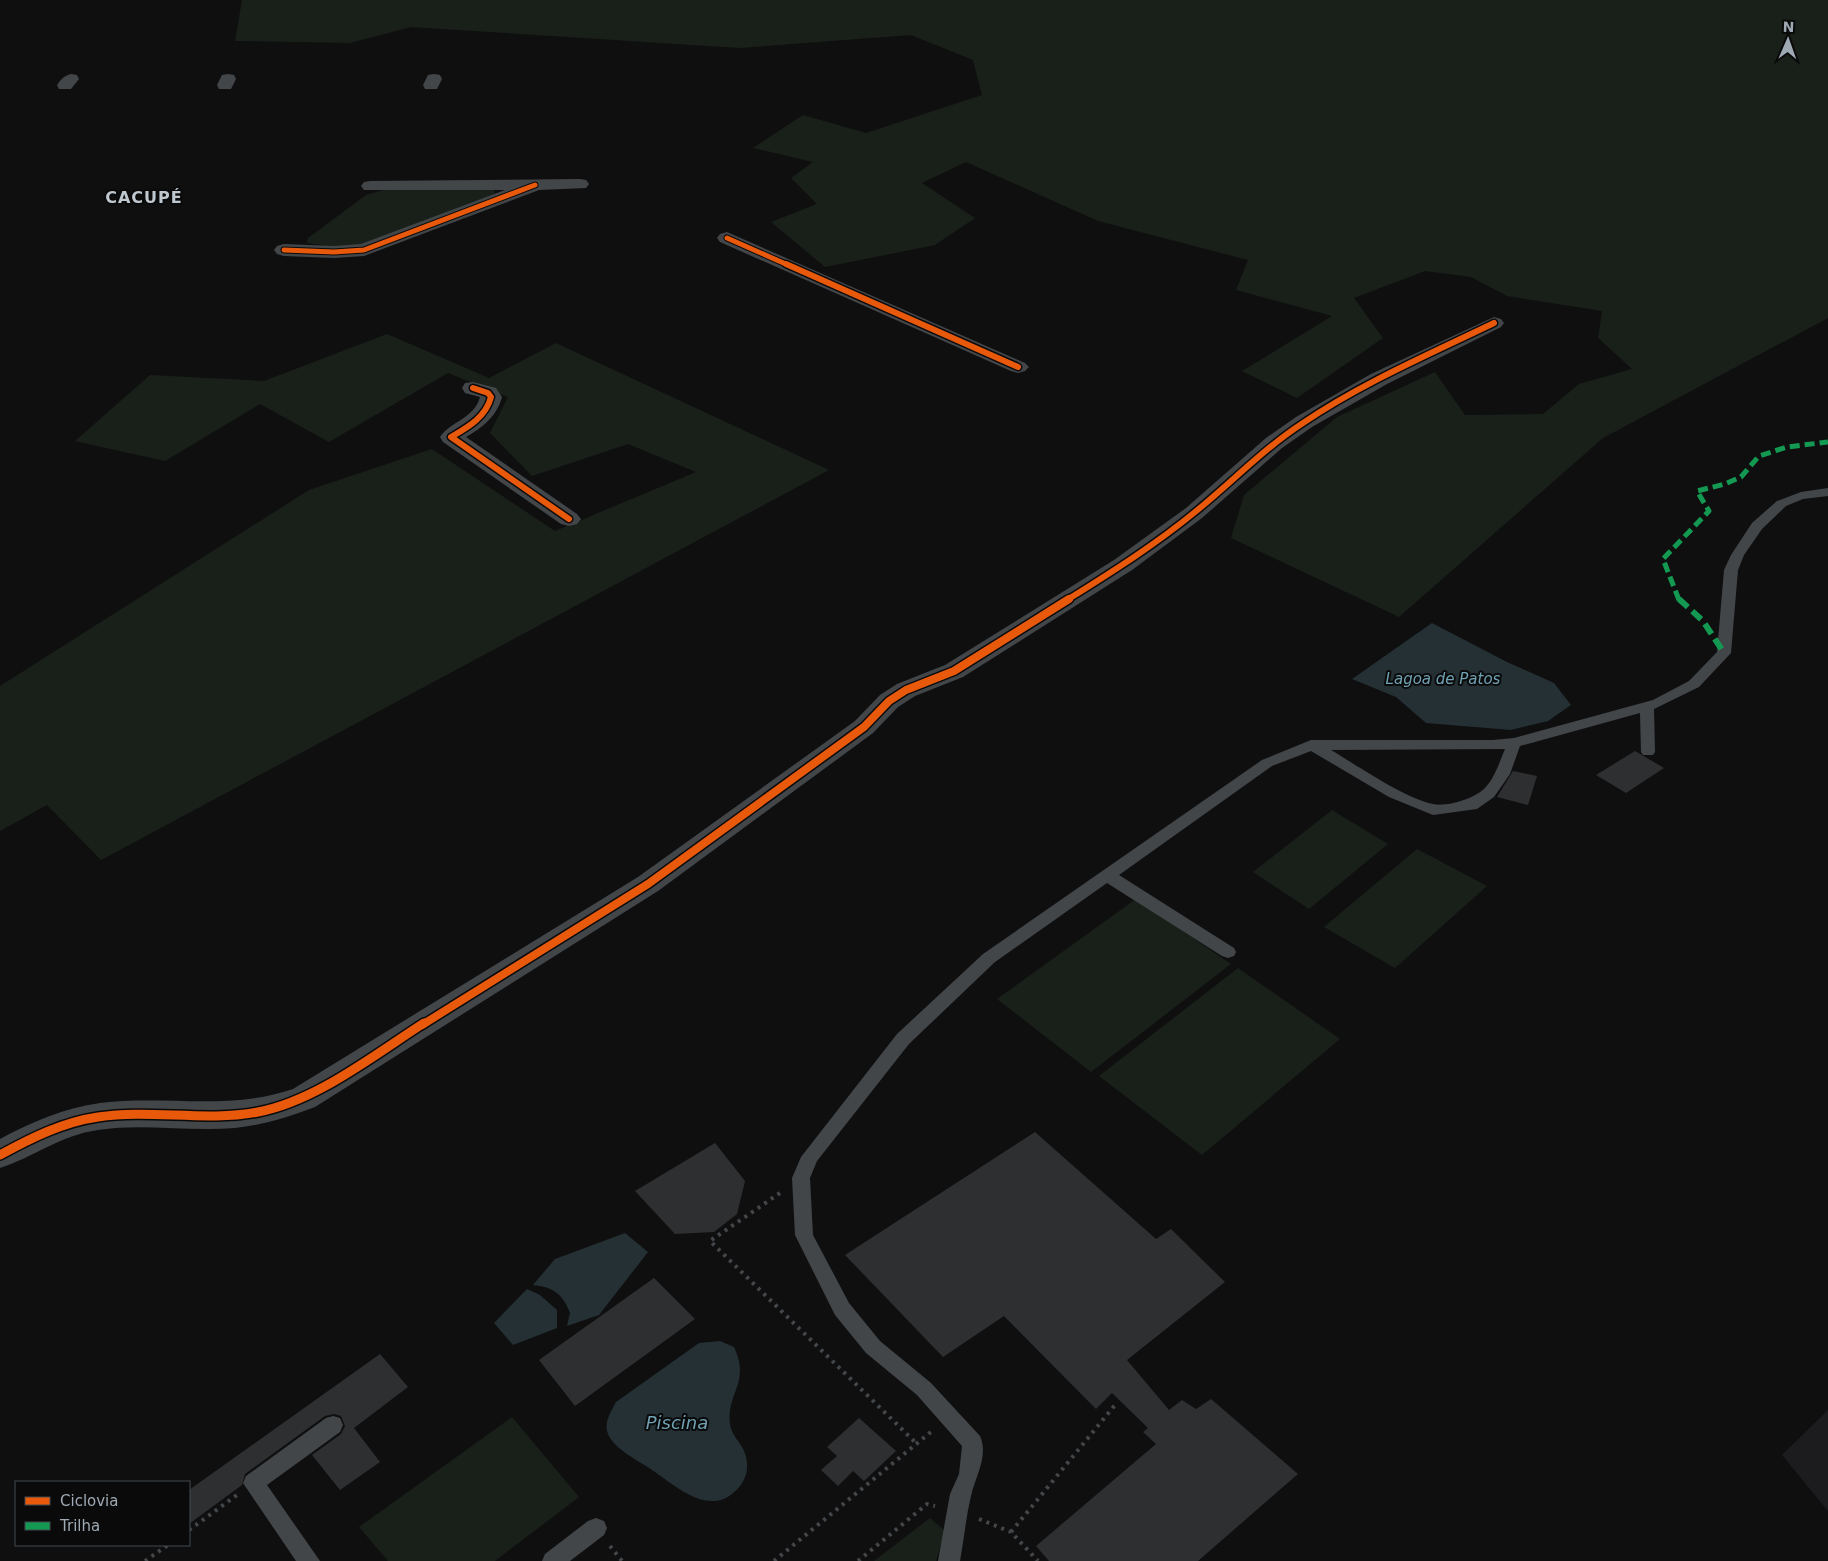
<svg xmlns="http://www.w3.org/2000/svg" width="1828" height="1561" font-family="'DejaVu Sans',sans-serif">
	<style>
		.built { fill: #1c1c1e }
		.green { fill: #19201a }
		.water { fill: #243034 }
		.building { fill: #2e2f31 }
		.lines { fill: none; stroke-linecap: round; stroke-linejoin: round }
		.path { stroke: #44474a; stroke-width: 4; stroke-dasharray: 3 5; stroke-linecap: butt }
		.service { fill: #434649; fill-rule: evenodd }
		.minor { fill: #434649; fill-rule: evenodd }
		.quiet-far1 { stroke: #139951; stroke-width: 5; stroke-dasharray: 10 5; stroke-linecap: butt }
		.quiet { stroke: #139951; stroke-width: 6; stroke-dasharray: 12 6; stroke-linecap: butt }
		.cycleway-far3-casing { stroke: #0a0a0b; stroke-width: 7 }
		.cycleway-far2-casing { stroke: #0a0a0b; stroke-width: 9 }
		.cycleway-far1-casing { stroke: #0a0a0b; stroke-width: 11 }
		.cycleway-casing { stroke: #0a0a0b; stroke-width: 12 }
		.cycleway-far3 { stroke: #e8590c; stroke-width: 5 }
		.cycleway-far2 { stroke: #e8590c; stroke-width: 6 }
		.cycleway-far1 { stroke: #e8590c; stroke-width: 8 }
		.cycleway { stroke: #e8590c; stroke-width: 9 }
		.labels { text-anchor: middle; stroke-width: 4; stroke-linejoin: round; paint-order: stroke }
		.water-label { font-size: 15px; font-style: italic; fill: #70a2b3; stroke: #0a0a0b }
		.far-district-label { font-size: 16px; font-weight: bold; letter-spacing: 1px; fill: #bfc7cf; stroke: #0a0a0b }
		.near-water-label { font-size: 18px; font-style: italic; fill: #70a2b3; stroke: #0a0a0b }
	</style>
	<rect width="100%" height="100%" fill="#0f0f10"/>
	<polygon class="built" points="1828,1410 1828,1511 1782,1455"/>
	<g class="green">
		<polygon points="242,0 1828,0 1828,318 1603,438 1399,617 1231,538 1244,495 1337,417 1435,372 1465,415 1543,414 1579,384 1632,369 1598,338 1602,311 1507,296 1471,277 1425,271 1354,298 1383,338 1297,398 1242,371 1332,316 1236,290 1248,260 1098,221 966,162 922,183 975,218 935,245 825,267 771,222 817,204 791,178 813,162 753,148 803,115 866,133 982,95 973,60 911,35 740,48 411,27 350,43 235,41"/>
		<polygon points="387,189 494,190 495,194 360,245 334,247 307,243 308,238 366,195"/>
		<polygon points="387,334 489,378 556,343 829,470 101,860 47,805 0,831 0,686 309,490 432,449 555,531 696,472 628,444 532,476 490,433 508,397 448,373 329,442 260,404 165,461 75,441 150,375 264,381"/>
		<polygon points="1332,810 1388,844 1309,909 1253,872"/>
		<polygon points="1417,849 1487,886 1395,968 1324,927"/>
		<polygon points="1136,899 1231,964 1091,1072 997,999"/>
		<polygon points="1238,968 1340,1039 1202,1155 1099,1076"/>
		<polygon points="512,1417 579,1497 495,1561 388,1561 359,1527"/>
		<polygon points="930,1518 945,1531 936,1561 874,1561"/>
	</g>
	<g class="water">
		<polygon points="1432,623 1507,662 1554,683 1571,705 1548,721 1511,730 1426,723 1396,697 1352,679"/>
		<path d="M625,1233L648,1252L599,1315L567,1326L570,1313C563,1294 553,1287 533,1285L555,1259Z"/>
		<polygon points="527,1289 540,1295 557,1310 557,1328 513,1345 494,1323"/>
		<path d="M720,1341L734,1347C751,1383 726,1393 730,1424C732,1440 749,1446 747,1469C746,1479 740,1488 732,1494C706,1515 673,1484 652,1470C638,1460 615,1450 608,1434C603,1423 611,1412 616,1402L699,1343Z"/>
	</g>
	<g class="building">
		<polygon points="1635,751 1664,768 1626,793 1596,775"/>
		<polygon points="1513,771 1537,776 1528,805 1497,797"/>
		<polygon points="1035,1132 1156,1239 1171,1229 1225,1282 1127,1360 1169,1410 1182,1400 1196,1409 1211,1399 1298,1474 1198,1561 1049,1561 1036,1546 1156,1444 1143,1432 1148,1428 1112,1393 1096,1409 1004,1316 943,1357 845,1255"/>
		<polygon points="715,1143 745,1181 737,1214 714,1232 675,1234 635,1191"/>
		<polygon points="654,1278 695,1319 575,1406 539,1360"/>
		<polygon points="380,1354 408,1387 354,1428 380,1462 340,1490 312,1455 341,1434 345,1426 341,1416 334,1414 325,1416 245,1474 242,1485 189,1524 189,1490"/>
		<polygon points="859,1418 896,1451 864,1481 853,1471 838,1486 821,1470 837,1456 827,1447"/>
	</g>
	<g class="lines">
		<g class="path">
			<polyline points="780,1193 710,1241 917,1444"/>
			<polyline points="979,1519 1011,1532 1038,1561"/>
			<polyline points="189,1530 237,1495"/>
			<polyline points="1011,1532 1115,1405"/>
			<polyline points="610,1546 622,1561"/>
			<polyline points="145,1561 168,1545"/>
			<polyline points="774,1561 932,1431"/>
			<polyline points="858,1561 927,1504 935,1506"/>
		</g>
		<g class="service">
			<path d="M1828,488V496L1803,499L1786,506L1762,529L1744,555L1738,570L1731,653L1699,687L1654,709L1655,752L1653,755H1643L1641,752L1640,713L1520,746L1510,774L1494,797L1477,809L1433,815L1389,797L1311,751L1272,766L1119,875L1234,948L1236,952L1234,956L1228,958L1222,956L1107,883L995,962L909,1044L817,1161L810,1178L813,1235L849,1303L880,1341L931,1383L980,1436C989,1456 975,1477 971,1496C966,1517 964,1539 960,1561H938L950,1494L959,1474L962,1446L917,1395L866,1353L835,1315L795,1235L792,1178L801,1157L897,1034L983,954L1262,760L1311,740H1493L1514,738L1653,700L1689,681L1717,652L1724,570L1731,555L1752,523L1777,501L1801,492ZM1505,749C1499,763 1495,778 1484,789C1473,799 1447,807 1433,804C1404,798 1358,766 1331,750Z"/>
			<polygon points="333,1416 340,1418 343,1425 340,1432 267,1485 320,1561 296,1561 243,1483 246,1476 326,1418"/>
			<polygon points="596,1518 604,1521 607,1528 604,1535 570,1561 542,1561 545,1554 588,1521"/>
		</g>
		<g class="minor">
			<path d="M71,74L77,75L79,79L71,89H59L57,85C61,79 64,76 71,74Z"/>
			<polygon points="228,74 234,75 236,79 231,89 219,89 217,85 222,75"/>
			<polygon points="434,74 440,75 442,79 437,89 425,89 423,85 428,75"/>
			<polygon points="580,179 586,180 589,184 586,188 539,190 364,256 334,258 284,256 277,254 274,250 277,246 284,244 334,246 361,244 505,190 364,190 361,186 364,182 370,181"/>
			<polygon points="727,232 1025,363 1029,367 1025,371 1018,373 1011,371 720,242 717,238 720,234"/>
			<path d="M1494,317L1501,319L1504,323L1501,327L1387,384L1312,427L1282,448L1202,518L1132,570L963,677L915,696L898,707L873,733L658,891L315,1107C289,1117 263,1125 235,1128C189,1132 143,1123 98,1130C61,1135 34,1157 0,1168V1139C31,1122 65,1108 100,1103C165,1095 229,1111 293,1089L638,877L855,721L880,695L897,684L945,665L1114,560L1186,508L1266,438L1296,417L1371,374Z"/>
			<path d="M473,382L496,388L502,397C497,416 482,428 466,437L577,514L581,519L577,524L569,526L561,524L443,442L440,437C451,421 474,419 480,397L465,393L462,388L465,383Z"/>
		</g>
		<polyline class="quiet-far1" points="1679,600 1663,559 1709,511 1697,491 1725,484 1741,477 1759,456 1787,447 1828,442"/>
		<polyline class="quiet" points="1679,599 1703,621 1724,653"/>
		<defs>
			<g id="cycleway-far3">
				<polyline points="727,238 788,265"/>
				<polyline points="284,250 334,252 364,250 535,185"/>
			</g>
			<g id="cycleway-far2">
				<polyline points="786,264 1018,367"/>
				<path d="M473,388L488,393L491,397C486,417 468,427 451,437L569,519"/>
				<path d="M1067,600C1110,573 1155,545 1195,512C1231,483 1263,449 1303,423C1362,383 1430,354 1494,323"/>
			</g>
			<polyline id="cycleway-far1" points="422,1025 648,884 864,727 889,701 906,690 954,671 1069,599"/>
			<path id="cycleway" d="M0,1155C31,1138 63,1122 98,1117C151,1109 205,1122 258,1112C316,1101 374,1055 424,1023"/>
		</defs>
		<use href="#cycleway-far3" class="cycleway-far3-casing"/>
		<use href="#cycleway-far2" class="cycleway-far2-casing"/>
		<use href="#cycleway-far1" class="cycleway-far1-casing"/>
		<use href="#cycleway" class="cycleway-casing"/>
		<use href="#cycleway-far3" class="cycleway-far3"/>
		<use href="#cycleway-far2" class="cycleway-far2"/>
		<use href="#cycleway-far1" class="cycleway-far1"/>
		<use href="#cycleway" class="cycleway"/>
	</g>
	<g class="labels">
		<g class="water-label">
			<text x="1443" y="684">Lagoa de Patos</text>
		</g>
		<g class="far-district-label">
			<text x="144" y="203">CACUPÉ</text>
		</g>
		<g class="near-water-label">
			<text x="677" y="1429">Piscina</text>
		</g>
	</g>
	<rect x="15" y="1481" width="175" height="65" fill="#0a0a0b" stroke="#454a4e"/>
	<rect x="25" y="1497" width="25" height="8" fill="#e8590c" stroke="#454a4e"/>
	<text x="60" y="1506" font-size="15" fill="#9ea9b3">Ciclovia</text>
	<rect x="25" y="1522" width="25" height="8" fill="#139951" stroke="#454a4e"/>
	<text x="60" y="1531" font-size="15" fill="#9ea9b3">Trilha</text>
	<g transform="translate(1788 40) rotate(2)" stroke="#0a0a0b" stroke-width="4" paint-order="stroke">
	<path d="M0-4L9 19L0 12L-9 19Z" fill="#9ea9b3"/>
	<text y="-8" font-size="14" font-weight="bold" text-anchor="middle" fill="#9ea9b3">N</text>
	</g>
</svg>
